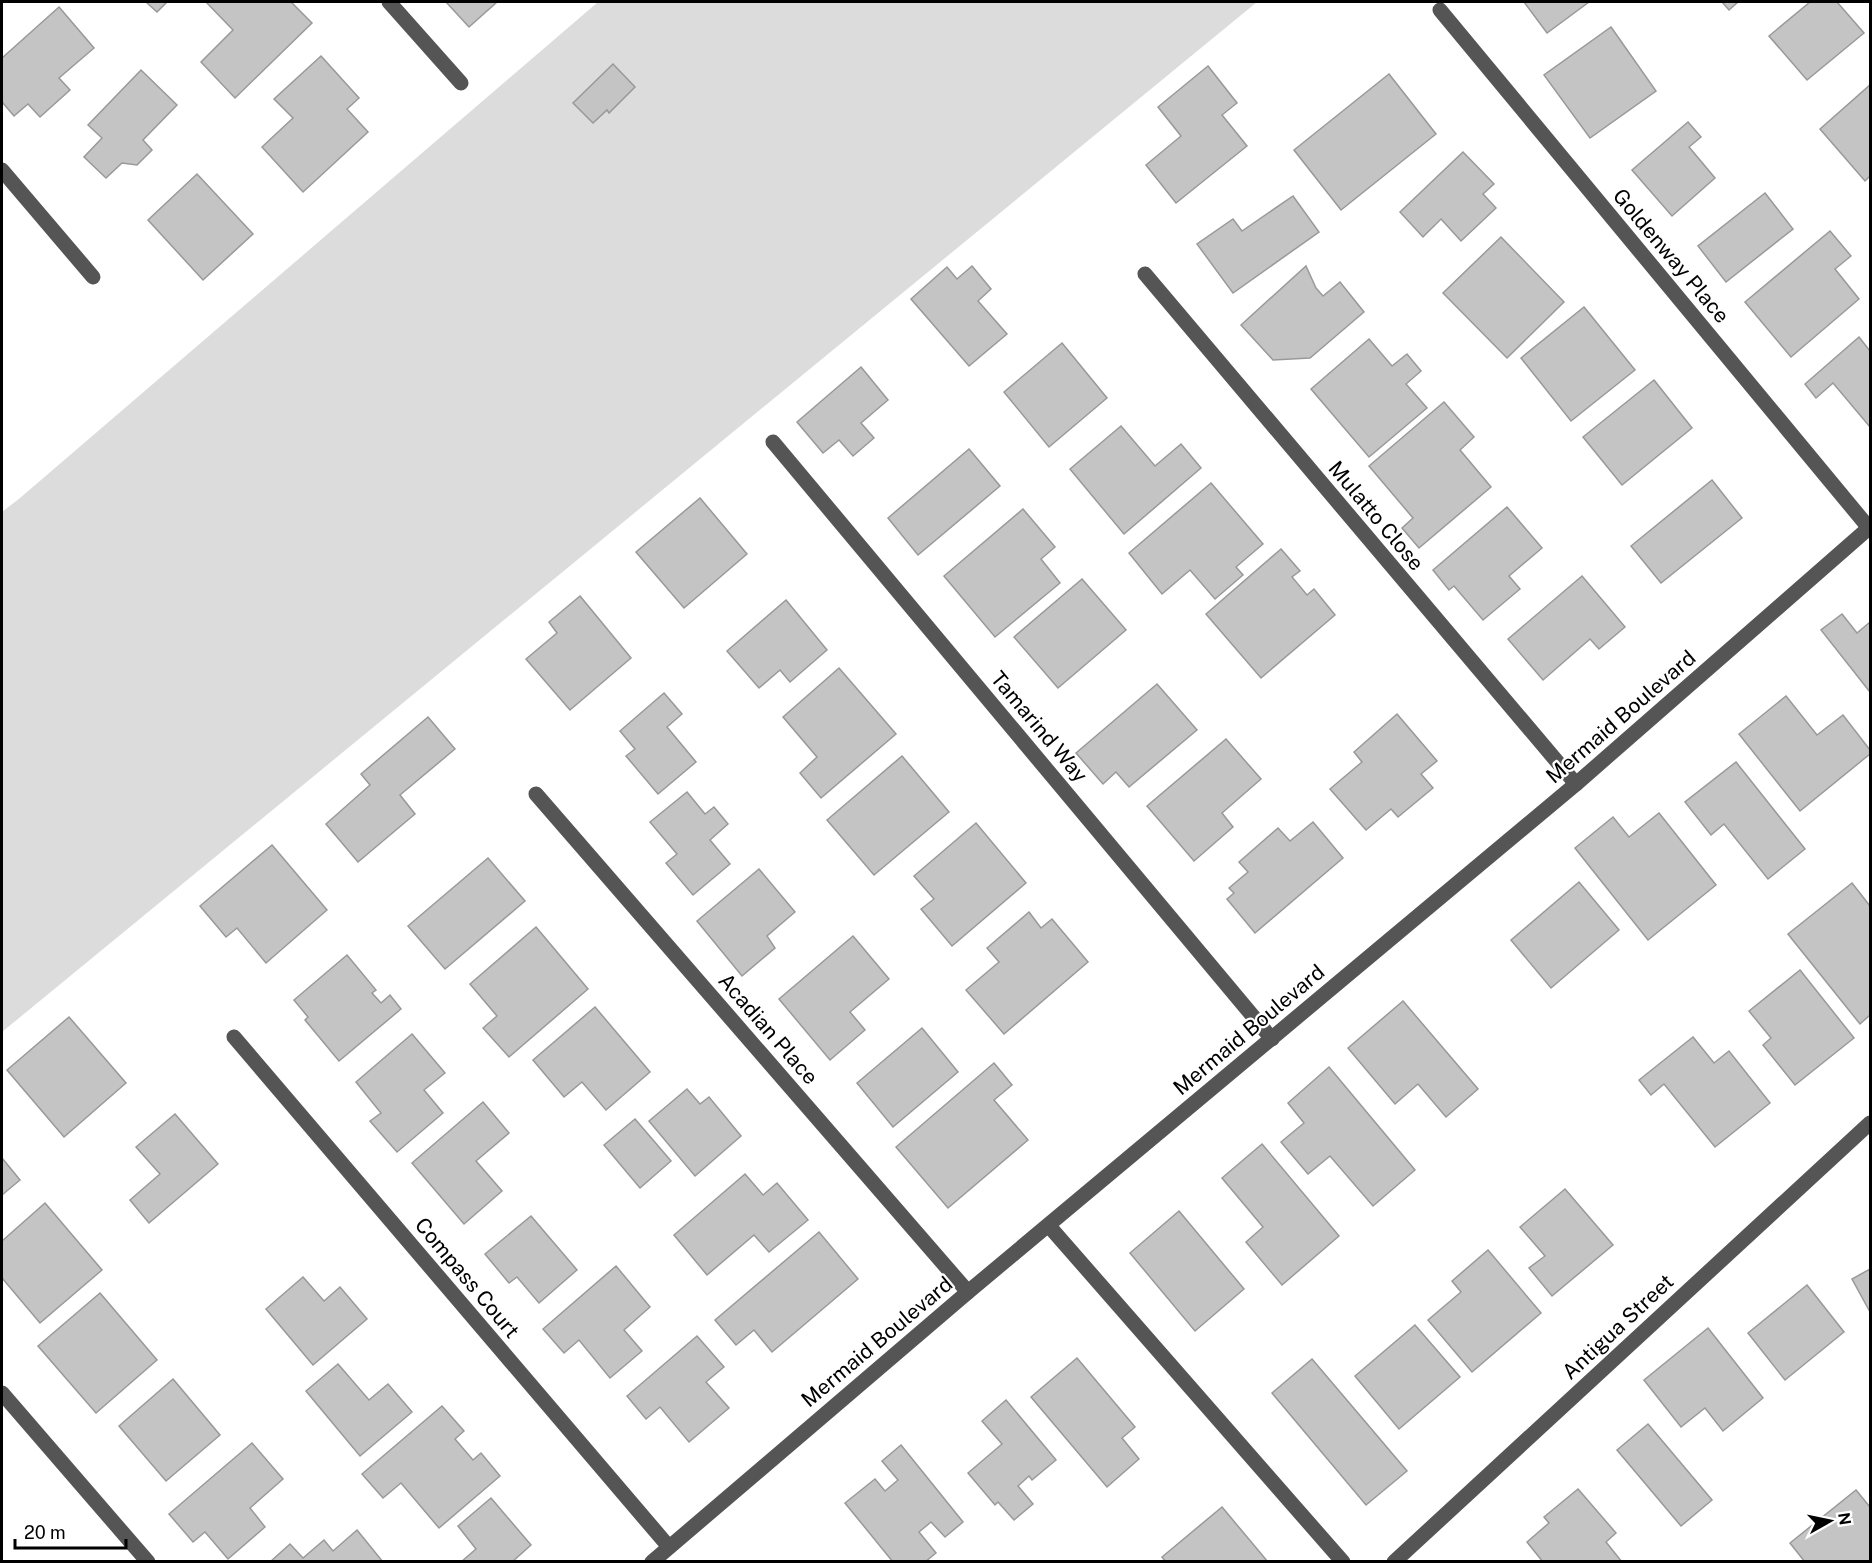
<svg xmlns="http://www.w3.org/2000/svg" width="1872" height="1563" font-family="'Public Sans',sans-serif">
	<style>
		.green { fill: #dcdcdc }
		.building { fill: #c4c4c4; stroke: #999; stroke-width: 1.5 }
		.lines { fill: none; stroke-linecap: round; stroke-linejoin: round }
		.minor { stroke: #555; stroke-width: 15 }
		.labels { text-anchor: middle; stroke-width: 4.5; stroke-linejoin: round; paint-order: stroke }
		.street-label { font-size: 21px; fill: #000; stroke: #fff }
	</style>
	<rect width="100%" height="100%" fill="#fff"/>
	<polygon class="green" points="598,2 1257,2 2,1032 2,512 20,498"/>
	<g class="building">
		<polygon points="146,2 167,2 157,12"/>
		<polygon points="206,2 291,2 312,23 235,98 201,62 233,30"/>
		<polygon points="446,2 497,2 469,27"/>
		<polygon points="1524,2 1589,2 1547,33"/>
		<polygon points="1722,2 1738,2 1729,10"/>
		<polygon points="1810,2 1837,2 1864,33 1807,80 1769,36"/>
		<polygon points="59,7 94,48 59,78 70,90 40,117 28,104 14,116 2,102 2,58"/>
		<polygon points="1611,27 1656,91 1590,138 1544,75"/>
		<polygon points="321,56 359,98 347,109 368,132 303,192 262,147 293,118 274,99"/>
		<polygon points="613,64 635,87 609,113 607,110 593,123 573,103"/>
		<polygon points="1208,66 1237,103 1222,115 1247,146 1176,203 1146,165 1181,136 1158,107"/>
		<polygon points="141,70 177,105 143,140 152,150 137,165 122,163 106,178 84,157 102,138 88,125"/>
		<polygon points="1389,74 1436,134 1341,210 1294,150"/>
		<polygon points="1870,85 1870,176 1865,181 1820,129"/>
		<polygon points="1688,122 1701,137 1689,147 1715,178 1672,216 1632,170"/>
		<polygon points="1463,152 1494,184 1483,194 1496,208 1461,241 1441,219 1423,237 1400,212"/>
		<polygon points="197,174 253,234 203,280 148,220"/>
		<polygon points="1765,193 1793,229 1726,282 1698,246"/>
		<polygon points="1293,196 1319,232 1233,293 1197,244 1233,219 1242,231"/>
		<polygon points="1830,231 1851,256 1835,269 1859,299 1791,357 1745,302"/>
		<polygon points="1501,237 1564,302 1507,358 1443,293"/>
		<polygon points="972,266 991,289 978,301 1007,334 969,366 911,299 947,267 957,279"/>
		<polygon points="1306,266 1316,288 1323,296 1340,282 1364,312 1310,358 1273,360 1241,325"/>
		<polygon points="1584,307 1635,370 1571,421 1521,358"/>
		<polygon points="1859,337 1870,351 1870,427 1833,383 1816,398 1805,384"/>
		<polygon points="1369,339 1392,366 1407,354 1421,371 1406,384 1427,408 1369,457 1311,389"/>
		<polygon points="1062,343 1107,398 1049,447 1004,392"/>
		<polygon points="861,367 888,400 861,423 874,438 853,456 839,440 823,453 797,422"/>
		<polygon points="1654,380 1692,428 1622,485 1583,437"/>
		<polygon points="1444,402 1474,437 1460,450 1491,487 1419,548 1402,528 1413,518 1369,466"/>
		<polygon points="1121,426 1155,466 1181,444 1201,468 1124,534 1070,469"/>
		<polygon points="969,449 1000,486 918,555 888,518"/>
		<polygon points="1712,480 1742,518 1661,583 1631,546"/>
		<polygon points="1211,483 1263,544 1236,567 1243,575 1215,599 1190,570 1162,594 1129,553"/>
		<polygon points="700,498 747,554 684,608 636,552"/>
		<polygon points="1507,507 1542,548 1509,576 1520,589 1483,620 1454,586 1449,590 1433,570"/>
		<polygon points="1023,509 1055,547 1041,559 1060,583 995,637 944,576"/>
		<polygon points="1281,549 1300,571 1292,577 1307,595 1314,589 1335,615 1261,678 1206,614"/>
		<polygon points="1582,576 1625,627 1599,649 1590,639 1543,680 1508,639"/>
		<polygon points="1082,579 1126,630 1058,688 1014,637"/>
		<polygon points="580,596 631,658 570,710 526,659 557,633 549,622"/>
		<polygon points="786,600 827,650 790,682 780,670 759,688 727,651"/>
		<polygon points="1842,614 1857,633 1870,622 1870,692 1821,630"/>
		<polygon points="839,668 896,734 821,798 800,773 817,757 783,717"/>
		<polygon points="1157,684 1197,730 1129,787 1116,772 1103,784 1076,753"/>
		<polygon points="664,693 682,714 667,727 696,762 658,794 626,756 635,749 620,731"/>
		<polygon points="1786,696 1817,735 1843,715 1870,750 1870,754 1800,811 1739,734"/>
		<polygon points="1397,714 1437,761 1421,774 1433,788 1398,817 1391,809 1366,830 1330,789 1362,762 1354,752"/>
		<polygon points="428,717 455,749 400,795 415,814 358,862 326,824 370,785 361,774"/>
		<polygon points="1226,739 1261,779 1222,813 1233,827 1194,861 1147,806"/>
		<polygon points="902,756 949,812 874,875 827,820"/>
		<polygon points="1736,762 1805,849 1768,879 1724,824 1711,835 1685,802"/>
		<polygon points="687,792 705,814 714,807 728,824 710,840 730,864 693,895 666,863 677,854 650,822"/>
		<polygon points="1659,813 1716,885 1648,940 1575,848 1613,817 1629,837"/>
		<polygon points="1313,822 1343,858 1255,933 1227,899 1234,893 1229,888 1248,872 1239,862 1278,828 1290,841"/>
		<polygon points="976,823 1026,883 952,946 921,909 934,899 914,876"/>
		<polygon points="272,845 327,910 266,963 237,928 226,937 200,906"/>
		<polygon points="488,858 525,901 445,969 408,926"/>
		<polygon points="759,869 795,912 767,936 775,948 742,976 697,921"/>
		<polygon points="1579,882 1619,930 1551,988 1511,940"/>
		<polygon points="1852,883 1870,906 1870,1015 1860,1024 1788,934"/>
		<polygon points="1029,912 1041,928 1052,919 1088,962 1004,1034 966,990 999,962 987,948"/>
		<polygon points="536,927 588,989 509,1057 483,1028 497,1016 470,984"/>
		<polygon points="853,936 889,979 850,1012 865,1030 830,1060 779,999"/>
		<polygon points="347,955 376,990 372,993 381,1003 390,995 401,1009 339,1061 305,1020 308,1017 294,1000"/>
		<polygon points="1800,970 1854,1038 1795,1085 1763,1045 1771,1038 1749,1011"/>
		<polygon points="1403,1001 1478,1089 1446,1117 1418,1084 1395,1104 1348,1048"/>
		<polygon points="595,1007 650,1072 606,1110 582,1082 564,1097 533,1060"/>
		<polygon points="69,1017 126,1083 64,1137 7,1070"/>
		<polygon points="922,1028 958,1072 893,1127 857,1083"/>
		<polygon points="412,1034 445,1073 424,1090 443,1113 397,1152 370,1121 381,1113 356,1082"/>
		<polygon points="1693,1037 1714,1063 1729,1051 1770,1103 1715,1147 1664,1084 1651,1095 1639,1080"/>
		<polygon points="994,1063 1012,1085 994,1100 1028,1140 948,1208 896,1147"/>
		<polygon points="1329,1067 1415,1170 1373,1206 1330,1156 1308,1174 1281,1142 1304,1123 1288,1103"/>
		<polygon points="687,1089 700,1104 709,1097 741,1136 695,1176 649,1121"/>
		<polygon points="483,1102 509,1133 476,1161 502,1191 464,1224 412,1163"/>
		<polygon points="175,1114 218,1164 149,1223 130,1200 160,1174 136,1147"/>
		<polygon points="635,1119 671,1161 640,1188 604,1145"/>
		<polygon points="1262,1144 1339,1236 1282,1285 1246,1242 1263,1227 1222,1178"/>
		<polygon points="2,1158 20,1180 2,1195"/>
		<polygon points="745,1174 763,1195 777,1183 808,1220 769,1252 754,1235 707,1275 674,1235"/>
		<polygon points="1565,1189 1613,1245 1552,1296 1529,1268 1545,1256 1520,1227"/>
		<polygon points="45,1203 102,1270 40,1323 2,1278 2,1241"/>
		<polygon points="1179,1211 1244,1289 1195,1331 1130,1253"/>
		<polygon points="531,1216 577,1270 539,1303 517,1277 509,1283 485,1254"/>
		<polygon points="819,1232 858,1279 772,1352 754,1330 736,1345 715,1320"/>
		<polygon points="1488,1250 1541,1313 1472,1372 1428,1320 1461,1292 1452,1281"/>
		<polygon points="616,1266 650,1307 624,1330 642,1351 610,1378 579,1340 564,1353 543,1329"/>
		<polygon points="1870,1269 1870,1312 1852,1279"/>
		<polygon points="303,1277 324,1301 340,1287 367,1319 313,1365 266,1309"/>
		<polygon points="1807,1285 1844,1332 1785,1380 1748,1333"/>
		<polygon points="100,1293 157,1360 96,1413 38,1346"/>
		<polygon points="1415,1325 1460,1377 1399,1429 1355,1376"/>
		<polygon points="1708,1328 1763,1398 1723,1431 1705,1408 1681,1427 1644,1380"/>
		<polygon points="697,1336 724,1367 706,1382 729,1408 689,1442 660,1407 646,1419 627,1396"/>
		<polygon points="1077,1358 1135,1427 1122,1438 1139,1459 1107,1487 1031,1397"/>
		<polygon points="1312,1359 1407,1471 1366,1505 1272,1393"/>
		<polygon points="338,1364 369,1400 388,1384 412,1412 360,1456 306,1391"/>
		<polygon points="173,1379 220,1435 166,1481 119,1426"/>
		<polygon points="1006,1400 1056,1460 1032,1480 1029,1476 1018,1486 1033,1504 1014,1520 998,1502 995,1505 968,1473 1002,1444 982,1421"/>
		<polygon points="442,1406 464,1431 455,1439 473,1460 481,1453 500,1476 439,1528 401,1483 383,1498 362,1474"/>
		<polygon points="1648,1424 1712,1500 1681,1526 1617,1450"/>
		<polygon points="252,1443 283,1479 250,1508 265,1527 228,1559 205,1532 193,1542 169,1514"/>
		<polygon points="901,1445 963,1522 945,1537 931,1522 919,1532 936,1553 925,1562 893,1562 845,1503 875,1479 885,1491 898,1480 882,1461"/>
		<polygon points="1578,1489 1616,1533 1606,1542 1622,1562 1543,1562 1527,1542 1549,1523 1544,1517"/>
		<polygon points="1856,1490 1870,1507 1870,1562 1805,1562 1790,1543"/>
		<polygon points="491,1498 531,1545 512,1562 461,1562 476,1549 458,1526"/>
		<polygon points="1222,1507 1268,1562 1166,1562 1162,1557"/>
		<polygon points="357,1530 383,1562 270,1562 290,1544 303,1558 324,1540 333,1551"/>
	</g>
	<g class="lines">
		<g class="minor">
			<polyline points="389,2 461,83"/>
			<polyline points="1440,10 1869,528"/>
			<polyline points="2,170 93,277"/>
			<polyline points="1145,274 1576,784"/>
			<polyline points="773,442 1272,1039"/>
			<polyline points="536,794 968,1292"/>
			<polyline points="234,1037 669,1547"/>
			<polyline points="1049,1226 1343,1562"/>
			<polyline points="2,1393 148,1562"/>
			<polyline points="652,1562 968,1292 1576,784 1870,527"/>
			<polyline points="1394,1562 1870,1123"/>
		</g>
	</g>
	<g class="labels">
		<g class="street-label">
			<text transform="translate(1671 256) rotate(50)" y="7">Goldenway Place</text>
			<text transform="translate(1376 516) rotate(50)" y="7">Mulatto Close</text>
			<text transform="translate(1621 717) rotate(-41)" y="7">Mermaid Boulevard</text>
			<text transform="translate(1039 727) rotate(50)" y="7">Tamarind Way</text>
			<text transform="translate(768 1029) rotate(49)" y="7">Acadian Place</text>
			<text transform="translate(1249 1030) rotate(-40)" y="7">Mermaid Boulevard</text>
			<text transform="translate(467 1278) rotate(50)" y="7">Compass Court</text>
			<text transform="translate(1618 1327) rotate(-43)" y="7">Antigua Street</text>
			<text transform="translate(877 1342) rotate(-40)" y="7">Mermaid Boulevard</text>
		</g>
	</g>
	<rect width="1872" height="1563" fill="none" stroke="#000000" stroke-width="6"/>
	<g transform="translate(1830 1521) rotate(81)" stroke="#ffffff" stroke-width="4.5" paint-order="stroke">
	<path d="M0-4.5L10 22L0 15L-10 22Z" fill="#000000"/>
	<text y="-9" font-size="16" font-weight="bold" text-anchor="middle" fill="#000000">N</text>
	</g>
	<path d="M15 1539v9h111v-9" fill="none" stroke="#000000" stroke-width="3"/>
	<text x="24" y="1539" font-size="18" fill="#000000" stroke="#ffffff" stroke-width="4.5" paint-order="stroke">20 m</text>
</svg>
